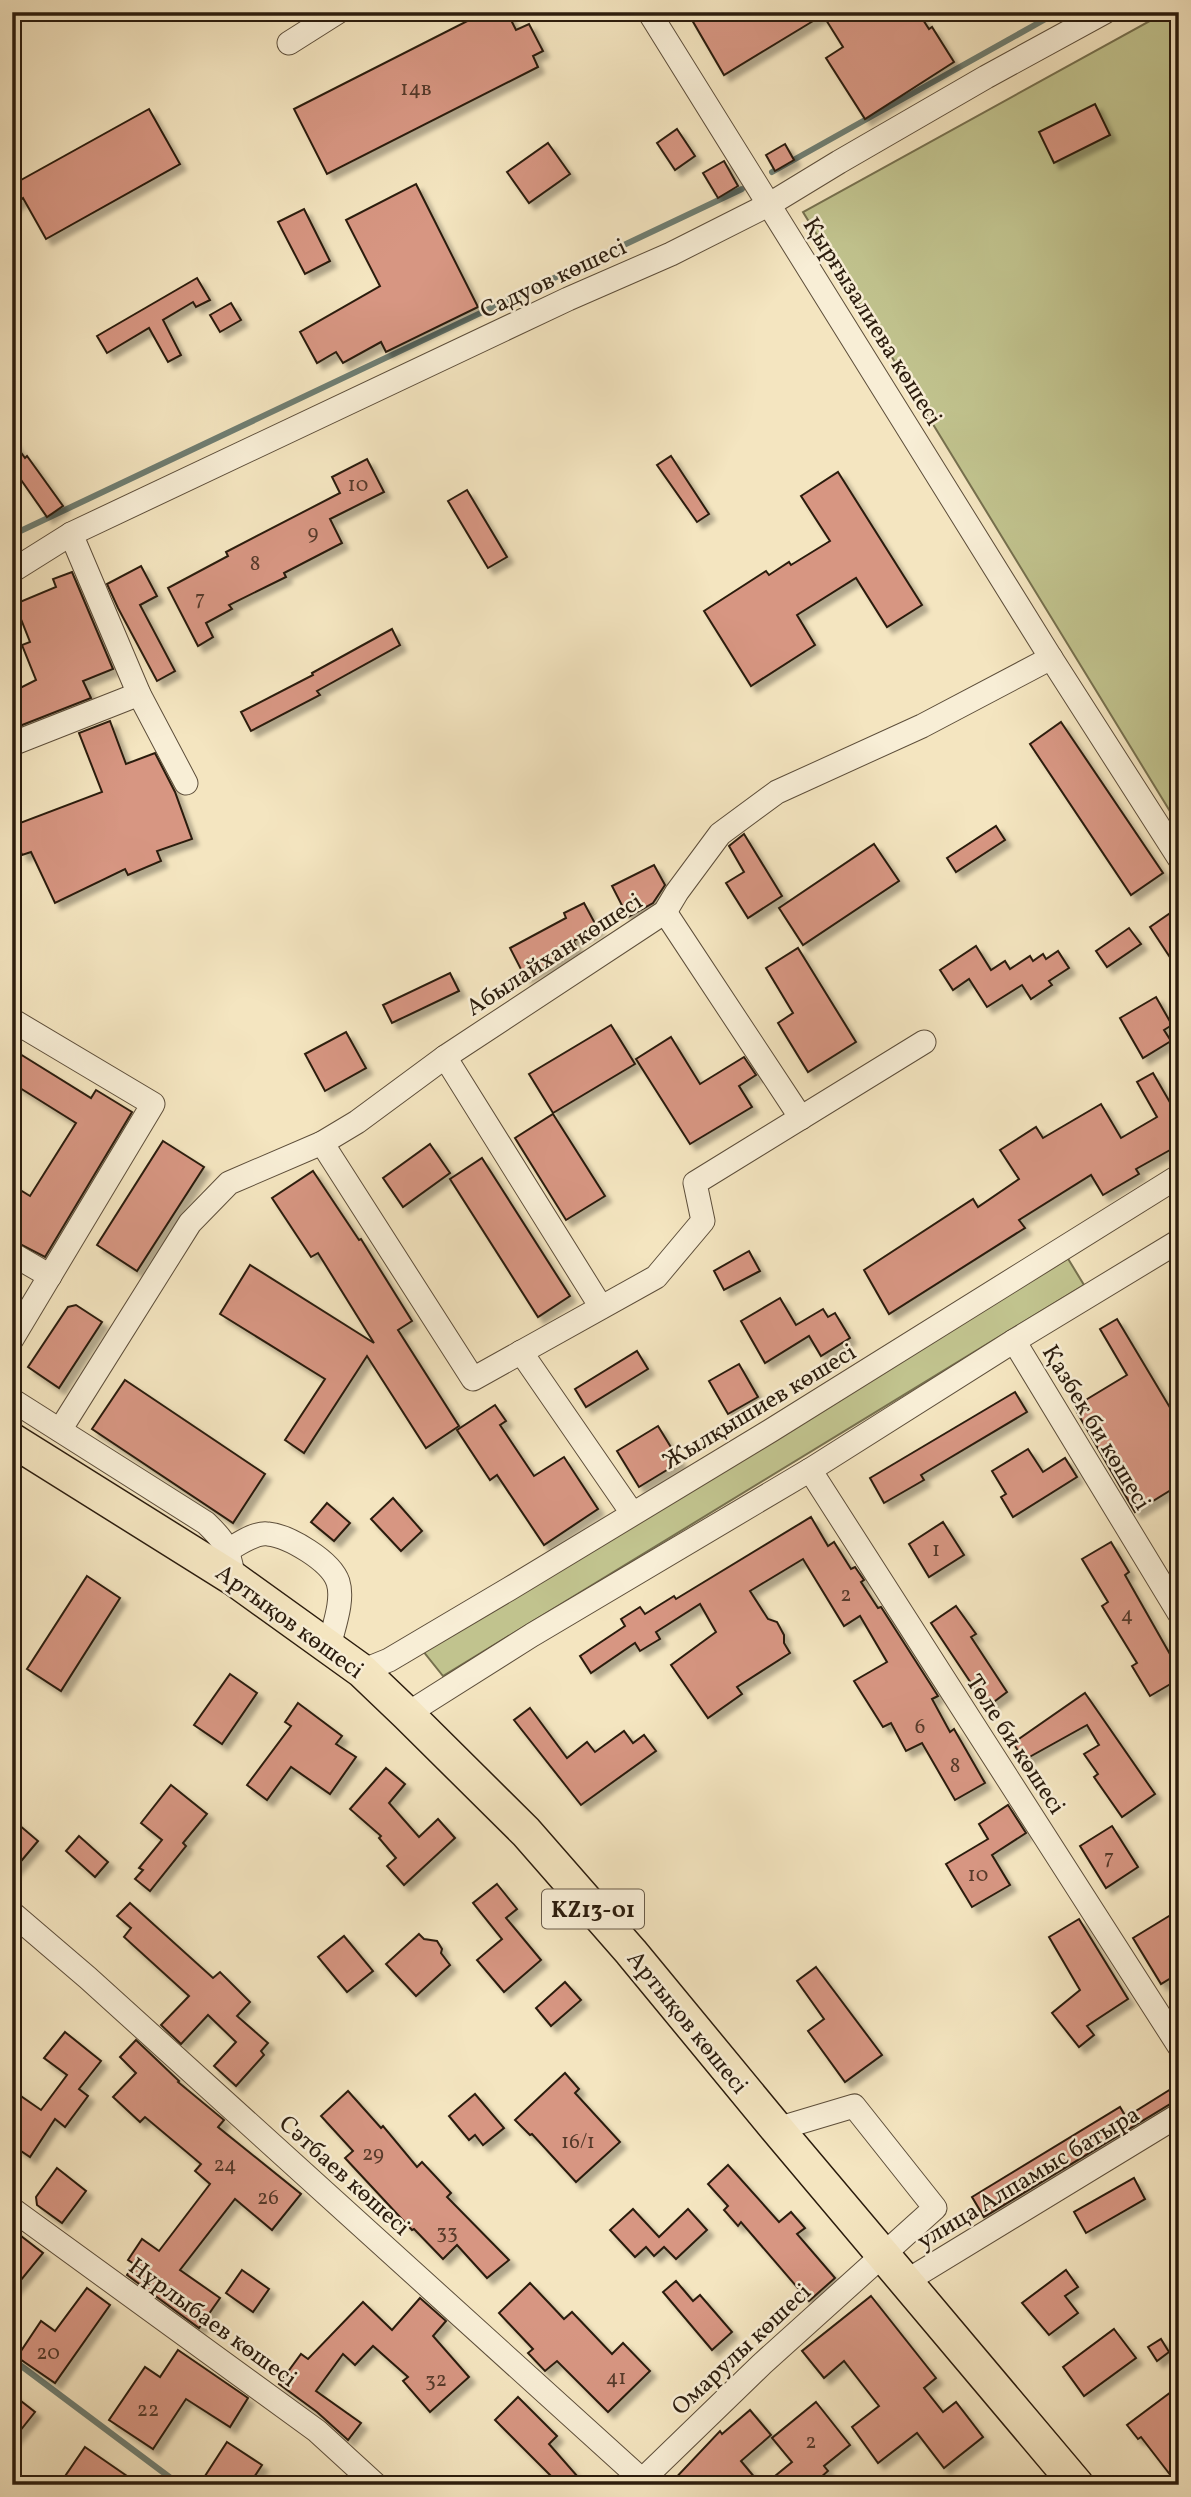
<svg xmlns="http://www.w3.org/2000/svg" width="1191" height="2497" font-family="Vollkorn,serif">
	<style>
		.green { fill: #c1c38e; stroke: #76704e; stroke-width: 2 }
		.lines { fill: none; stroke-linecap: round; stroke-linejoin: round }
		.stream { stroke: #6f7e72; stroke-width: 6 }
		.building { fill: #d79682; stroke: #2b1c0d; stroke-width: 2; filter: url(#shadow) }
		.minor-casing { stroke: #5d4e3a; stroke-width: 25 }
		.highway-casing { stroke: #2b1c0d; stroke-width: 36 }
		.minor { stroke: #f8eed6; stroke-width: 23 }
		.highway { stroke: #f4e5c0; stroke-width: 33 }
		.labels { text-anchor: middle; stroke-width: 5; stroke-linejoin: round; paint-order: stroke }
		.number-label { font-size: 21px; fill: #563a2a }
		.shield { fill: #f8eed6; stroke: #685b49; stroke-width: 2 }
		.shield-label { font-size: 23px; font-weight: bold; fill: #2b1c0d }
		.street-label { font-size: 24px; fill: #2b1c0d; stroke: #f8eed6 }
	</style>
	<defs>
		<filter id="shadow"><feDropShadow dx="6" dy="6" stdDeviation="2" flood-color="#0004"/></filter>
	</defs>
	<rect width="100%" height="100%" fill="#f4e5c0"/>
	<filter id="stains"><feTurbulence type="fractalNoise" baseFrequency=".00286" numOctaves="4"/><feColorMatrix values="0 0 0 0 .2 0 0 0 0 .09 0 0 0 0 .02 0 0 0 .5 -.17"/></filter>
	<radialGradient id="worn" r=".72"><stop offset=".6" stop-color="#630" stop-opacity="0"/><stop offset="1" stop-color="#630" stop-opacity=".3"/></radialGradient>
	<g class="green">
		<polygon points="1166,12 1179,12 1179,826 803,212"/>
		<polygon points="1067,1257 1084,1285 443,1676 423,1651"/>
	</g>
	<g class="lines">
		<g class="stream">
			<polyline points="772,172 1058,12"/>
			<polyline points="12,535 742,189"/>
			<polyline points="12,2359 180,2485"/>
		</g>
	</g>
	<g class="building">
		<polygon points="485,12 507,12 516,30 529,24 543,51 533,56 538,67 327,174 294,109"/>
		<polygon points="706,12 918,12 929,29 932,27 954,62 865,119 826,58 843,47 823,15 724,75 692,20"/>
		<polygon points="1095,104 1110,135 1054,163 1039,132"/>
		<polygon points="149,109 180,164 46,239 23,198 12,207 12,185"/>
		<polygon points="677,129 695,156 675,170 657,143"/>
		<polygon points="548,143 570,174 529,203 507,172"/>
		<polygon points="785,144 794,160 775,171 766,155"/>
		<polygon points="724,161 738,186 718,198 703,173"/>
		<polygon points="416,184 478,307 386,352 381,342 343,363 336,352 317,363 300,332 380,286 346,220"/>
		<polygon points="304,209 330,261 305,274 278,222"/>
		<polygon points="197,278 210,300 196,307 193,302 163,320 181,355 168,362 149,328 107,353 97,336"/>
		<polygon points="231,303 241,320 220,332 210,315"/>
		<polygon points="12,440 25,458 27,456 63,506 47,517 12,467"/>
		<polygon points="671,456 709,514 697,522 657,465"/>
		<polygon points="367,459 384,492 330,519 342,543 284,573 286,577 229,605 232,609 206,623 213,637 198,646 168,588 228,556 226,552 340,493 332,477"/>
		<polygon points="838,472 922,605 887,627 856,578 797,615 815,645 751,686 704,611 766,571 769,575 789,562 791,565 830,541 801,496"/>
		<polygon points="467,490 507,557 488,568 448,501"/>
		<polygon points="141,566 157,596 140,605 175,671 157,681 118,608 107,584"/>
		<polygon points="72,572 113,669 83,681 91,698 12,729 12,692 36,680 22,645 30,642 15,604 56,587 53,579"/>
		<polygon points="392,629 400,645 317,691 320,695 251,731 241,712 313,675 312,673"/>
		<polygon points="110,721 126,764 155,753 175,792 192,839 157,851 161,861 128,875 125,869 55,903 31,852 22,855 12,826 102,792 79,733"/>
		<polygon points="1061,722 1163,873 1131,895 1030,744"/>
		<polygon points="996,826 1005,840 956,872 947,858"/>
		<polygon points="744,834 782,896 748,918 726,883 744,872 729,846"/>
		<polygon points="874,844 899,881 803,945 779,908"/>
		<polygon points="654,865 665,885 653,903 628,917 612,886"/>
		<polygon points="584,903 598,929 573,941 578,949 525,977 510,948 566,918 564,913"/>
		<polygon points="1179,907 1179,971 1150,927"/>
		<polygon points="1129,928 1141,944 1107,967 1096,951"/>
		<polygon points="976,946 991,970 1005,961 1010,969 1030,956 1033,961 1043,954 1046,959 1058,951 1069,968 1049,981 1052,985 1031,999 1022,985 987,1007 969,979 953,990 940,970"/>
		<polygon points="798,948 856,1042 808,1072 778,1023 793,1013 766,968"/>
		<polygon points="450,973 459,991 392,1023 383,1005"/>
		<polygon points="1156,997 1172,1025 1164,1030 1171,1041 1143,1058 1120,1018"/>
		<polygon points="611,1025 635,1064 553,1113 529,1074"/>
		<polygon points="346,1032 366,1068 325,1091 305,1054"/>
		<polygon points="671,1037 700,1084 744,1057 756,1075 739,1086 752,1107 690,1144 636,1059"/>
		<polygon points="12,1049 91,1098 96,1090 132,1112 45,1257 12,1240 12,1185 30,1196 76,1123 12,1083"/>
		<polygon points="1153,1073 1179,1118 1179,1145 1136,1169 1139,1174 1103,1195 1091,1175 1019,1220 1025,1228 889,1314 864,1270 973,1199 978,1207 1019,1179 1000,1150 1036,1127 1043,1138 1101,1104 1121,1138 1157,1117 1137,1082"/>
		<polygon points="553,1114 605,1196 566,1220 515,1138"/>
		<polygon points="163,1141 204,1167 137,1271 97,1245"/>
		<polygon points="430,1144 450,1173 403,1207 383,1178"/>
		<polygon points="482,1158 570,1296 538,1317 450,1179"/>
		<polygon points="313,1171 359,1240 361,1239 412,1321 398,1330 459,1426 426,1448 367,1356 304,1453 285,1440 325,1379 220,1314 250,1265 374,1343 318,1253 311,1257 272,1198"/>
		<polygon points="749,1251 760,1271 724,1290 714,1271"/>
		<polygon points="780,1298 796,1325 823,1309 828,1317 835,1313 850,1338 821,1356 809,1336 765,1363 741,1321"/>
		<polygon points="76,1305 102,1322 59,1388 28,1367 68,1307"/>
		<polygon points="1117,1319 1172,1411 1179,1407 1179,1485 1135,1512 1074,1407 1127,1375 1100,1329"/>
		<polygon points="637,1351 648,1369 586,1407 575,1389"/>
		<polygon points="739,1364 758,1397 728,1414 709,1381"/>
		<polygon points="125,1380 265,1474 233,1523 92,1429"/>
		<polygon points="1015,1392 1027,1412 921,1475 924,1480 884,1503 870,1478"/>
		<polygon points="495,1405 506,1421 500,1425 534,1476 564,1457 598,1509 544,1545 497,1475 490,1480 457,1430"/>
		<polygon points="658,1426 680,1462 639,1487 617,1451"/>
		<polygon points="1028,1449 1043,1472 1065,1458 1077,1477 1013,1517 1001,1497 1006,1494 992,1471"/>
		<polygon points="393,1498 422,1531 401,1551 371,1519"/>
		<polygon points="327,1503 350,1523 334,1541 311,1522"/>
		<polygon points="811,1517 828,1546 834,1542 851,1569 855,1567 864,1580 861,1582 878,1608 881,1607 938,1696 932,1699 950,1732 954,1729 985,1783 955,1800 922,1743 906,1751 891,1723 883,1727 854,1681 887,1662 860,1616 844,1626 803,1559 750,1591 768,1619 777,1622 784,1635 784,1643 790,1653 737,1687 742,1694 708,1718 671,1665 716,1632 700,1604 656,1632 660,1639 640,1651 635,1643 591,1673 580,1656 625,1626 621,1619 640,1607 645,1614 674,1596 676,1599"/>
		<polygon points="943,1522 964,1555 929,1577 909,1544"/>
		<polygon points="1111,1542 1129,1572 1125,1575 1179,1670 1179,1679 1150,1696 1132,1666 1137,1663 1102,1606 1108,1602 1082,1559"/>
		<polygon points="87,1576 120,1598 61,1691 27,1669"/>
		<polygon points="956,1606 976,1634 971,1637 1007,1692 987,1707 931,1623"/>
		<polygon points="230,1674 257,1693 222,1744 194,1725"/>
		<polygon points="1085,1693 1155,1794 1122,1817 1094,1777 1098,1774 1084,1754 1099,1745 1087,1725 1024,1760 1013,1743"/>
		<polygon points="298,1703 342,1736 336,1744 356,1757 330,1794 291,1767 267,1800 247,1785 291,1726 285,1722"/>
		<polygon points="530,1708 567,1758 587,1742 595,1752 624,1731 633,1743 644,1735 656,1751 581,1805 514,1720"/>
		<polygon points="386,1768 405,1784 389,1803 419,1837 438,1819 455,1838 404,1885 387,1866 396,1858 379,1838 381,1836 350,1809"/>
		<polygon points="171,1785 207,1814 183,1843 186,1846 150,1891 135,1879 143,1870 139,1868 162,1840 141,1823"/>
		<polygon points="1008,1805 1026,1833 992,1855 1010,1885 972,1907 946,1864 988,1839 979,1824"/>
		<polygon points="12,1819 38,1841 12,1872"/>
		<polygon points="1112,1826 1138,1867 1106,1888 1080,1846"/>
		<polygon points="79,1836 108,1862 95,1877 66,1851"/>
		<polygon points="497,1884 517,1909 506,1918 541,1960 504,1992 477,1960 502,1939 473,1903"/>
		<polygon points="130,1903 213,1978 220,1972 250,2002 237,2016 268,2043 261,2051 264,2055 236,2086 214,2066 236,2042 208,2015 181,2044 161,2025 189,1996 124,1937 131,1928 117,1916"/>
		<polygon points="1179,1910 1179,1973 1161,1984 1133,1938"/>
		<polygon points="1079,1919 1128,1999 1087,2026 1094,2035 1079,2047 1052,2013 1080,1990 1049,1937"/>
		<polygon points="419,1934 424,1939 437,1941 442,1949 441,1953 450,1965 416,1996 386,1964"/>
		<polygon points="344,1936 373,1971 347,1992 318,1957"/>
		<polygon points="816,1967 882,2055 845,2082 808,2031 824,2019 797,1981"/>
		<polygon points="565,1982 581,2000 551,2026 536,2008"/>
		<polygon points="65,2032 101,2061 79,2089 88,2096 65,2127 55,2119 30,2157 12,2145 12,2090 41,2110 67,2075 44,2058"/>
		<polygon points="136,2040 179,2081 178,2082 224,2120 218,2127 301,2194 272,2230 235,2199 180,2270 220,2298 199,2328 127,2275 134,2264 128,2260 142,2239 159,2251 210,2184 195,2171 201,2164 145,2117 140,2122 113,2097 136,2073 120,2057"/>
		<polygon points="565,2073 579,2089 575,2093 620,2142 576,2182 532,2134 530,2135 515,2120"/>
		<polygon points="1179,2084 1179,2101 1172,2103 984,2217 972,2197 1120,2107 1126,2117"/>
		<polygon points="348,2091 381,2128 383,2126 417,2167 422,2162 451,2193 447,2197 509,2260 487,2278 457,2245 443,2259 414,2229 412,2230 345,2158 353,2151 321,2116"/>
		<polygon points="475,2094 504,2128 483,2145 475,2135 469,2140 449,2116"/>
		<polygon points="728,2165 779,2222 791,2212 805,2228 797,2234 835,2278 809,2301 741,2222 738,2226 724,2210 728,2206 708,2184"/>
		<polygon points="57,2168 86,2191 62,2223 37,2205 36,2197"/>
		<polygon points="1134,2178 1145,2199 1086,2233 1074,2212"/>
		<polygon points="633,2209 659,2237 688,2209 707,2230 676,2259 664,2247 654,2256 646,2247 635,2257 610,2230"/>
		<polygon points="12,2229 43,2253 12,2291"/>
		<polygon points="242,2270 269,2289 253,2312 226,2293"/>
		<polygon points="1066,2270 1078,2287 1065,2296 1078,2313 1049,2335 1022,2303"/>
		<polygon points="676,2281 693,2301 700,2295 732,2332 712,2350 663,2292"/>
		<polygon points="530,2283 564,2319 572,2312 612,2354 623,2343 650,2371 608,2412 557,2361 545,2371 528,2353 533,2349 499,2313"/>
		<polygon points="87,2288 110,2305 55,2383 17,2357 41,2321 55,2331"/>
		<polygon points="871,2296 936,2378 924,2388 943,2412 956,2402 983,2437 944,2468 917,2433 878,2463 852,2427 879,2406 844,2361 824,2378 802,2351"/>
		<polygon points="420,2298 446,2321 433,2336 469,2377 430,2412 403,2381 408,2377 373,2346 355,2365 343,2354 316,2391 361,2423 348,2440 317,2412 279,2384 301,2354 308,2359 363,2302 392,2330"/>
		<polygon points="1114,2329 1136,2358 1084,2396 1063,2367"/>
		<polygon points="1161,2339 1169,2352 1157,2361 1148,2347"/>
		<polygon points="178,2350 248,2398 230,2427 186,2399 153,2449 109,2420 145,2367 160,2377"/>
		<polygon points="1179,2386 1179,2409 1171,2414 1179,2424 1178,2485 1141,2437 1138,2439 1127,2425"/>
		<polygon points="12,2394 35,2412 12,2441"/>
		<polygon points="518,2397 557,2436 549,2444 585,2485 560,2485 495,2420"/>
		<polygon points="816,2402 850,2445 824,2466 828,2471 812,2485 764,2485 792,2462 772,2438"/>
		<polygon points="750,2410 771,2435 741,2461 761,2485 669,2485 720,2431 722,2434"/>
		<polygon points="227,2442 262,2465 249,2485 218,2485 205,2476"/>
		<polygon points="85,2447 140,2485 59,2485"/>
	</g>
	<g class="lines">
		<defs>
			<g id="minor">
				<polyline points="649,12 1051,658 1179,858"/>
				<polyline points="289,43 338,12"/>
				<polyline points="71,534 139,694 186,783"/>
				<polyline points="12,571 71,534 568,299 671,254 770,204 839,162 986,77 1105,12"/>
				<polyline points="12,744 139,694"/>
				<polyline points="665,912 801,1118"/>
				<polyline points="12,1020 153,1104 12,1339"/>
				<polyline points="445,1057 601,1307"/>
				<polyline points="322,1143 473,1379 656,1277 703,1221 695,1183 924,1042"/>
				<polyline points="12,1254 50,1276"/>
				<polyline points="1014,1341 1179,1613"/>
				<polyline points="521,1352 632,1513"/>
				<path d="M12,1400L206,1523C228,1544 228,1549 234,1579"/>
				<polyline points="60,1430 190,1223 229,1183 322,1143 357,1122 445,1057 665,912 677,892 720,834 777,792 922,726 1051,658"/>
				<polyline points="810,1470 1179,2046"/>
				<path d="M228,1550C239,1544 255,1532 268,1534C289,1536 331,1561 338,1582C344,1601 333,1628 329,1647"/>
				<polyline points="362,1671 389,1660 509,1589 770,1431 1179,1176"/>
				<polyline points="407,1714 532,1635 810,1470 1014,1341 1179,1241"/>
				<polyline points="12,1913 88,1978 641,2479"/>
				<polyline points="12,2209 317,2431 376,2485"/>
				<polyline points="905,2282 1179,2115"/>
				<polyline points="637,2485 762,2364 935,2208 854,2106 777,2129"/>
			</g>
			<polyline id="highway" points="12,1440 234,1579 362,1671 407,1714 526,1832 631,1952 777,2129 1077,2485"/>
		</defs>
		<use href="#minor" class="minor-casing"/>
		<use href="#highway" class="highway-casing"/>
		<use href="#minor" class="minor"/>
		<use href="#highway" class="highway"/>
	</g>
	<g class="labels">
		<g class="number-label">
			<text x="416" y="95">14в</text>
			<text x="358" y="491">10</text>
			<text x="313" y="539">9</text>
			<text x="255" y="570">8</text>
			<text x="200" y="605">7</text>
			<text x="936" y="1556">1</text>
			<text x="846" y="1601">2</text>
			<text x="1127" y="1621">4</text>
			<text x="920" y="1733">6</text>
			<text x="955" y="1772">8</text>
			<text x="1109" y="1864">7</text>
			<text x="978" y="1881">10</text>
			<text x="578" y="2148">16/1</text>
			<text x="373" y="2160">29</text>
			<text x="225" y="2171">24</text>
			<text x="268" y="2204">26</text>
			<text x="447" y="2238">33</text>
			<text x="48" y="2359">20</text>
			<text x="616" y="2384">41</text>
			<text x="436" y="2386">32</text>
			<text x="148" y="2416">22</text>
			<text x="811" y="2448">2</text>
		</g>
		<rect class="shield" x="542" y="1889.5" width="102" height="39" rx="5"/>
		<g class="shield-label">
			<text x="593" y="1917">KZ13-01</text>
		</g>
		<g class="street-label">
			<text transform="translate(553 278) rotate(-25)" y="8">Садуов көшесі</text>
			<text transform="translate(873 321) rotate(58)" y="8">Қырғызалиева көшесі</text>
			<text transform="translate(554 954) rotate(-33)" y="8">Абылайхан көшесі</text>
			<text transform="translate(759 1406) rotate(-31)" y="8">Жылқышиев көшесі</text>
			<text transform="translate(1097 1427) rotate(59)" y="8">Қазбек би көшесі</text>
			<text transform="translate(290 1621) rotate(36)" y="8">Артықов көшесі</text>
			<text transform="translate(1016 1744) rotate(57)" y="8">Төле би көшесі</text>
			<text transform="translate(688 2022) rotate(51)" y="8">Артықов көшесі</text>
			<text transform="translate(345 2175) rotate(42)" y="8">Сәтбаев көшесі</text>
			<text transform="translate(1028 2177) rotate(-31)" y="8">улица Алпамыс батыра</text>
			<text transform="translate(213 2322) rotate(36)" y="8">Нұрлыбаев көшесі</text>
			<text transform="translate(741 2349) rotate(-43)" y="8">Омарулы көшесі</text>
		</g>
	</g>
	<rect width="1191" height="2497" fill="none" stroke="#f4e5c0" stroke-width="42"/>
	<rect x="14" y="14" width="1163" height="2469" fill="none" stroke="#2b1c0d" stroke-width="3.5"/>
	<rect x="21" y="21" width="1149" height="2455" fill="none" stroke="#2b1c0d" stroke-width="2"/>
	<rect width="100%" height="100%" filter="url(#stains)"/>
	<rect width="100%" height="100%" fill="url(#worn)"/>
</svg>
